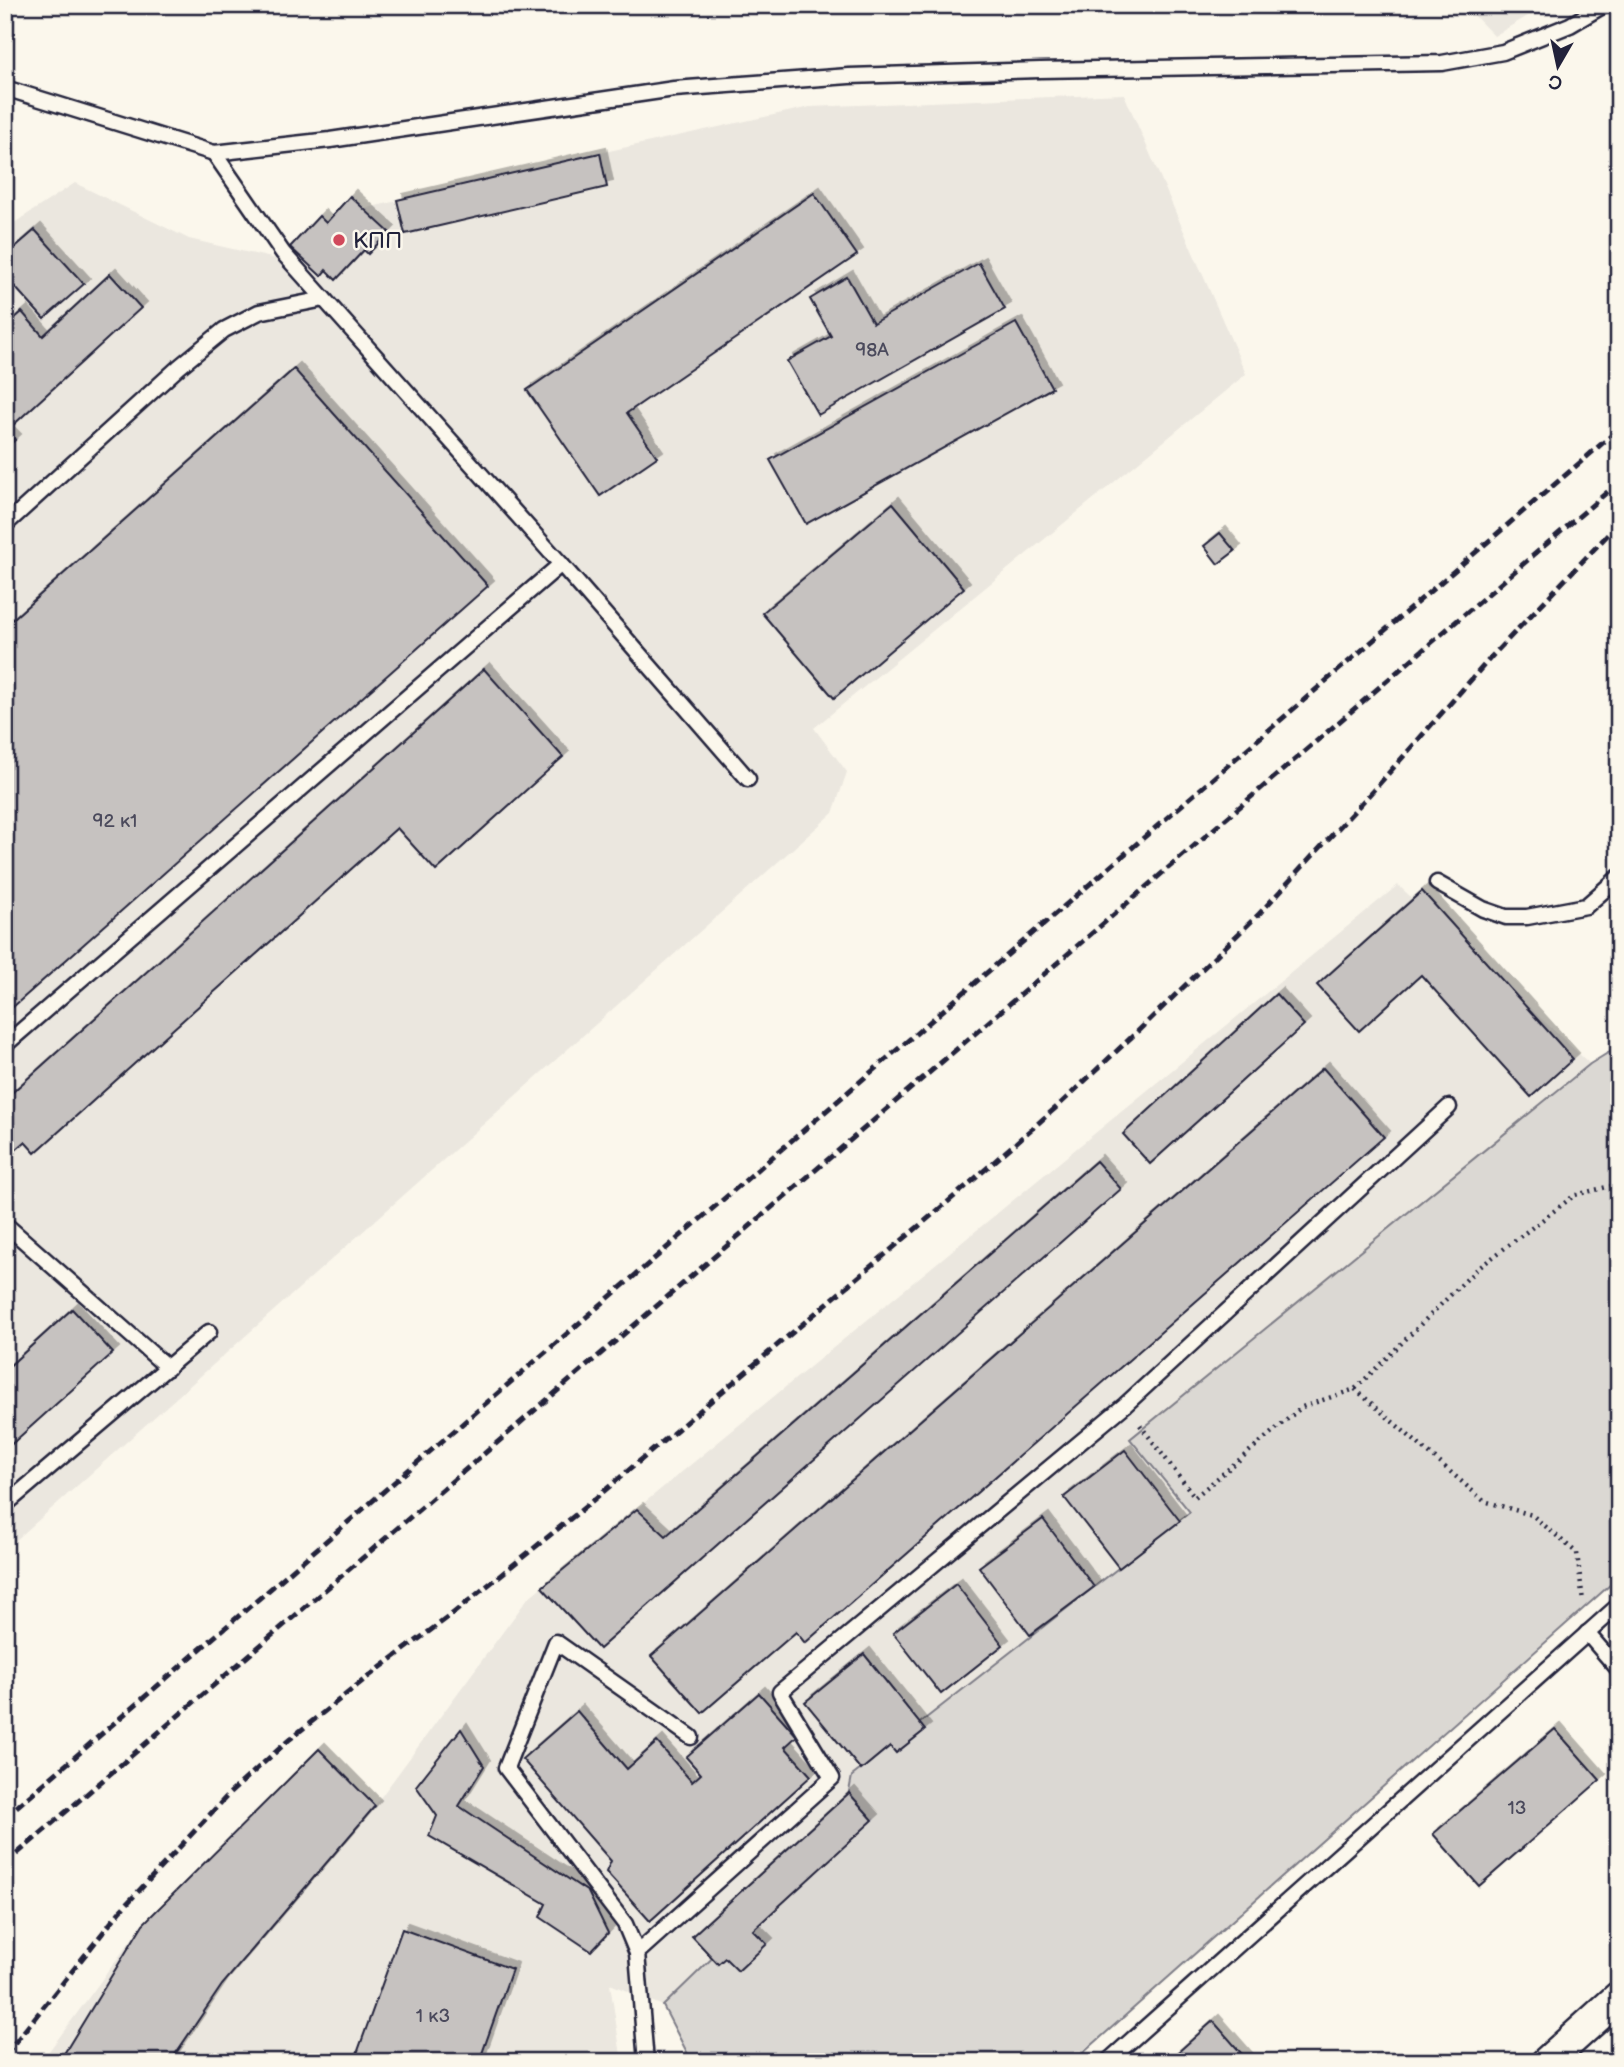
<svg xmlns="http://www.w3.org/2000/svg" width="1624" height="2067" font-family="'Balsamiq Sans',sans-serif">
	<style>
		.built { fill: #ebe7df }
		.green { fill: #dbd8d3; stroke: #7e7d87; stroke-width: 2 }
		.building { fill: #c6c2c0; stroke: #22223b; stroke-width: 2; filter: url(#shadow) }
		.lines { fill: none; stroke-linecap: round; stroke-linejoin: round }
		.service-casing { stroke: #22223b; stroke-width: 19 }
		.minor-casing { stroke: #22223b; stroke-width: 35 }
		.path { stroke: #22223b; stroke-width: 4.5; stroke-dasharray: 2 5; stroke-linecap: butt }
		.service { stroke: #fbf7ec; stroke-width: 14 }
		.minor { stroke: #fbf7ec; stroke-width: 30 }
		.rail { stroke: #22223b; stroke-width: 5; stroke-dasharray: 10 5; stroke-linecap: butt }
		.poi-dot { fill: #d1495b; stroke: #fbf7ec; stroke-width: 2.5 }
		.labels { text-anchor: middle; stroke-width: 5; stroke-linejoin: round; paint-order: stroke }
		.number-label { font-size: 19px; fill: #4b4a5c }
		.poi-label { font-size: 23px; fill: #22223b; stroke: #fbf7ec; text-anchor: start }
	</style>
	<defs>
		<filter id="shadow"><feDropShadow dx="6" dy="-6" stdDeviation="0" flood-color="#0004"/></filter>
	</defs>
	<rect width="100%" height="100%" fill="#fbf7ec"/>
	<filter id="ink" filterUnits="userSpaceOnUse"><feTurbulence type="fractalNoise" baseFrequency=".0143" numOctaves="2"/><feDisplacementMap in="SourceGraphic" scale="14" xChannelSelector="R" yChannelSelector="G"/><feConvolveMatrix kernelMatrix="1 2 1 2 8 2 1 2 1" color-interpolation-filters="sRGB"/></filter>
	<g filter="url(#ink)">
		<g class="built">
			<polygon points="1464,5 1546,5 1494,36"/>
			<polygon points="1124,94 1246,374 814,728 847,772 833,813 5,1550 5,229 75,183 189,239 276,259 319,216 326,222 350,196 363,209 600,153 810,107"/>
			<polygon points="1398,885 1590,1064 1130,1439 1191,1511 852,1776 841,1833 663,2006 610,1984 622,2062 41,2062 143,1924 319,1749 375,1805 528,1598"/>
		</g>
		<polygon class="green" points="1619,1046 1619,1577 1073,2062 692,2062 663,2006 841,1833 852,1776 1190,1512 1130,1439 1590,1064"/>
		<g class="building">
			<polygon points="600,153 607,187 405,234 397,200"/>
			<polygon points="814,193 857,255 627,413 657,457 600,496 527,390"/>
			<polygon points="350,196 389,232 368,254 364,250 336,280 326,270 321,276 290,247 319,216 326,223"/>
			<polygon points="35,230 84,284 44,319 5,276 5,256"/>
			<polygon points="979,263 1005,309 818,415 787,361 831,336 810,299 847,277 873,323"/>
			<polygon points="110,274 141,308 11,427 5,421 5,327 22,312 43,336"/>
			<polygon points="1016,323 1052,388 806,524 770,460"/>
			<polygon points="294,369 488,586 5,1014 5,626"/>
			<polygon points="5,430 15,440 5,449"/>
			<polygon points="893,503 964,588 834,698 762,613"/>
			<polygon points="1220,533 1235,551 1218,564 1204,546"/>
			<polygon points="484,669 563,757 436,871 397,828 35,1153 25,1142 10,1155 5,1150 5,1121 8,1119 5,1117 5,1099"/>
			<polygon points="1422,891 1573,1059 1531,1097 1421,975 1359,1031 1317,985"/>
			<polygon points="1276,994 1304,1025 1150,1164 1123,1134"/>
			<polygon points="1323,1068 1384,1137 805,1643 796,1632 702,1713 651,1656"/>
			<polygon points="1096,1161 1121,1189 599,1649 542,1587 637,1509 666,1536"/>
			<polygon points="72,1309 113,1353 5,1450 5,1370"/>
			<polygon points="1125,1450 1180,1521 1119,1568 1064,1497"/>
			<polygon points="1043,1519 1094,1587 1030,1635 979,1567"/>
			<polygon points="956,1584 1003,1645 941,1694 893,1633"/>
			<polygon points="864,1654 925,1730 896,1753 890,1746 861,1770 805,1702"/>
			<polygon points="759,1693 797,1736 785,1747 811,1776 650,1921 606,1872 611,1861 522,1759 577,1711 627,1769 657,1742 692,1782 701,1774 686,1757"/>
			<polygon points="461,1729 484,1766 459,1806 588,1892 608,1933 591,1951 540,1917 546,1904 429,1836 437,1816 416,1786"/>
			<polygon points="1555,1729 1600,1780 1479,1886 1433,1834"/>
			<polygon points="319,1749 375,1806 222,1985 170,2062 59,2062 143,1924"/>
			<polygon points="849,1793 873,1820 753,1930 767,1944 738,1971 725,1958 718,1964 692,1936"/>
			<polygon points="402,1929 512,1969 479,2062 354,2062"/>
			<polygon points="1213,2021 1249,2062 1167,2062"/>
		</g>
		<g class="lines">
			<defs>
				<g id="service">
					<polyline points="5,88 214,153 330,140 674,89 849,76 1040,70 1442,63 1503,52 1570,25 1604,5"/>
					<polyline points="5,525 179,367 224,330 259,312 324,299"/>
					<polyline points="561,564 748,779"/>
					<polyline points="1437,883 1483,909 1506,917 1527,917 1586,906 1619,877"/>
					<polyline points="5,1045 561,564 283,253 214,153"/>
					<polyline points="5,1224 168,1368"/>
					<polyline points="5,1505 209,1332"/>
					<polyline points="1587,1633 1619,1670"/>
					<polyline points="637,1953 832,1778 780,1692 1125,1405 1449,1107"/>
					<polyline points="646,2062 637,1953 625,1924 506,1768 556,1642 691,1737"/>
					<polyline points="1107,2062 1619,1605"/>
				</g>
				<polyline id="minor" points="1547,2062 1619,1997"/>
			</defs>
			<use href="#service" class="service-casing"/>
			<use href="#minor" class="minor-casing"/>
			<g class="path">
				<polyline points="1355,1389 1484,1501 1532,1515 1577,1553 1583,1601"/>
				<polyline points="1140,1425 1195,1497 1302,1407 1355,1389 1476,1270 1575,1195 1619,1184"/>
			</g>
			<use href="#service" class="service"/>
			<use href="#minor" class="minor"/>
			<g class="rail">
				<polyline points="5,1817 1619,429"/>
				<polyline points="5,1864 1619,482"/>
				<polyline points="5,2055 121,1910 229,1794 290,1739 365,1679 451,1615 585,1507 963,1189 1059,1105 1137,1032 1259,914 1379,784 1493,655 1619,523"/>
			</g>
		</g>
	</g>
	<circle class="poi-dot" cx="339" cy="240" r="7"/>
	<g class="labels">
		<g class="number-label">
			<text x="872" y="356">98А</text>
			<text x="115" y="827">92 к1</text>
			<text x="1517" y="1814">13</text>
			<text x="433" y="2022">1 к3</text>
		</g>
		<g class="poi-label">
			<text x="353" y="248">КПП</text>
		</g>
	</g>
	<rect width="1624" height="2067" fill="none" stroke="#fbf7ec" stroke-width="28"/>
	<rect x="14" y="14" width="1596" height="2039" fill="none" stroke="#22223b" stroke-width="2.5" filter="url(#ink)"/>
	<g transform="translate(1558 66) rotate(189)" stroke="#fbf7ec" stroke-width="5" paint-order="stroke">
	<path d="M0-5L12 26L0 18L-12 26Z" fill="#22223b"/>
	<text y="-10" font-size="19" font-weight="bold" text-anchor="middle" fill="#22223b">С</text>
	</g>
</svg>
